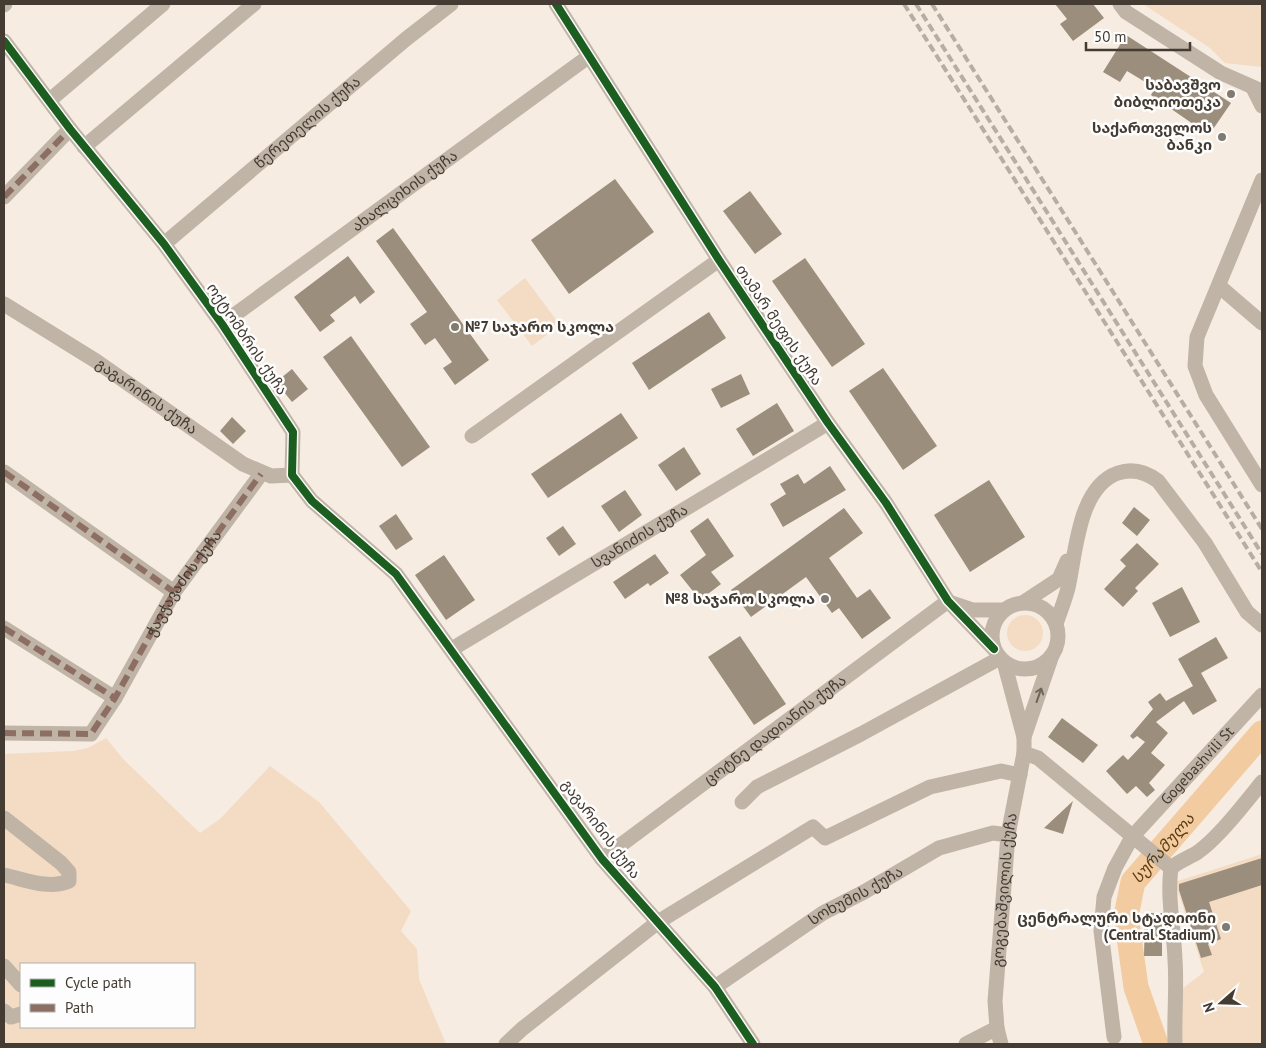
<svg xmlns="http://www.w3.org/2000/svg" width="1266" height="1048" font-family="'PT Sans','Noto Sans Georgian',sans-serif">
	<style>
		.green { fill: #f3dcc3; fill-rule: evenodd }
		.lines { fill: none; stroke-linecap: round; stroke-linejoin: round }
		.river { stroke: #f2cba1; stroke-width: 25 }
		.building { fill: #9b8e7c }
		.minor { stroke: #c0b4a6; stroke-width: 15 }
		.rail { stroke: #b6ada3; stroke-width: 4; stroke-dasharray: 8 4; stroke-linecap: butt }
		.quiet { stroke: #8d6e63; stroke-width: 6; stroke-dasharray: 12 6; stroke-linecap: butt }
		.cycleway-casing { stroke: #fdfdfd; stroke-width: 11 }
		.cycleway { stroke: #1b5e20; stroke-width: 8 }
		.oneway { stroke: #6f655b }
		.poi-dot { fill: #82796f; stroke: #fdfdfd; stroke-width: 2 }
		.labels { text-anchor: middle; stroke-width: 5; stroke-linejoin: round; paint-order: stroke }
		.poi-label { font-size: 15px; font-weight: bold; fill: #443b32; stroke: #fdfdfd; text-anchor: end }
		.street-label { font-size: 15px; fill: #443b32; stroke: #fdfdfd }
		.water-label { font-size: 16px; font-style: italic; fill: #5c3b0f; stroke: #fdfdfd }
	</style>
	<rect width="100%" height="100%" fill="#f6ece1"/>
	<g class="green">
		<polygon points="1143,4 1262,4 1262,67 1225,63 1210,48"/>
		<polygon points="525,278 560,325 532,346 497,300"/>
		<circle cx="1025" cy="633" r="18"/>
		<path d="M106,738L124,760L200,833L220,819L270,766L319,802L411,911L401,931L417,949L419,979L446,1044H4V754L73,751L88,748ZM21,964H194V1027H21Z"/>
		<polygon points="1262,854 1262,1044 1177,1044 1182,989 1204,972 1175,882"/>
	</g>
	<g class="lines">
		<path class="river" id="s1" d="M1156,1044L1136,987L1126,916L1133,882L1262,733"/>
	</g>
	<g class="building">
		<polygon points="1055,4 1093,4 1104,18 1073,41 1060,24 1067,19"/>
		<polygon points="1126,35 1231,103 1209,135 1151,95 1155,88 1127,71 1120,82 1103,72"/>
		<polygon points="615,179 654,232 569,294 531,240"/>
		<polygon points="750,191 782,234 755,254 723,211"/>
		<polygon points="393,228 489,360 455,385 443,368 452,362 435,338 425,345 410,324 427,312 376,241"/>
		<polygon points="348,256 375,292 360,304 355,296 330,315 335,321 320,332 294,297"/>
		<polygon points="805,258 865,344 832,367 772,281"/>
		<polygon points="709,312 726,338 649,390 632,363"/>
		<polygon points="351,336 430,447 402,467 323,357"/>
		<polygon points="883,368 937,446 903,470 849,391"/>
		<polygon points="292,369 308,389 292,402 276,382"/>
		<polygon points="741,374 750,394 721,408 711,389"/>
		<polygon points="777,403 794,431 753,456 736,429"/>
		<polygon points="621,413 638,438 548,498 531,474"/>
		<polygon points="232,417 246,431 233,444 220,431"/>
		<polygon points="684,447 701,474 676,491 658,465"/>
		<polygon points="830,466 846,490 783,527 770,504 786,494 780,484 798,474 804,484"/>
		<polygon points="989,480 1025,537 970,572 934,515"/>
		<polygon points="625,490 642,515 619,532 601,506"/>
		<polygon points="1134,507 1150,520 1137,536 1122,523"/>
		<polygon points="844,508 863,533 829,558 857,598 870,589 891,618 862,639 839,608 832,613 806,577 751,617 731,590"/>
		<polygon points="396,514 413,539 396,550 379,526"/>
		<polygon points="708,518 734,556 711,572 721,584 700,600 680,575 706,555 690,531"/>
		<polygon points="563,526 576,544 559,556 546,538"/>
		<polygon points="1137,543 1159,564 1135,588 1138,591 1123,607 1104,589 1126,566 1120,560"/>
		<polygon points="655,554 669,573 650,586 648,583 625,599 613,582"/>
		<polygon points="444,555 475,600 446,620 415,575"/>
		<polygon points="1182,587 1200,622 1170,637 1152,603"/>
		<polygon points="740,636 786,704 754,725 708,657"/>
		<polygon points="1216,637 1228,658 1201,673 1217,701 1193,715 1184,701 1156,722 1168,733 1151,753 1165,765 1149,783 1155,790 1147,797 1136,786 1127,794 1106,771 1123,755 1128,760 1145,742 1137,736 1133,739 1130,736 1153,709 1148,702 1160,693 1166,701 1193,686 1178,659"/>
		<polygon points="1062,718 1098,745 1083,763 1048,737"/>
		<polygon points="1073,801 1063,834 1044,828"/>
		<polygon points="1262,858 1262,885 1209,902 1221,939 1208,944 1212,955 1201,958 1179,890 1179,884"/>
		<polygon points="1145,913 1162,913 1162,956 1144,956"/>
	</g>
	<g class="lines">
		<g class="minor">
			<polyline points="556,4 719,260 828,423 886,503 948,601 994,649"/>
			<polyline points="1120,4 1126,12 1221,73 1262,91"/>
			<polyline points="4,5 5,4"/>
			<polyline points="4,41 70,129 164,244 222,324 293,432 292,475 312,501 396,574 602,859 715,987 753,1044"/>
			<polyline points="1253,88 1262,106"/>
			<polyline points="50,100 163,4"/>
			<polyline points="84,147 254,4"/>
			<polyline points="1262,180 1197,337 1195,366 1206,395 1262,485"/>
			<polyline points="4,197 70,129"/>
			<path id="s2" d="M164,244L406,39L451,4"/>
			<polyline points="1219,286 1262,323"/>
			<path id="s3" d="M4,304L96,361L243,464L271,476L292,475"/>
			<path id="s4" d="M222,324L588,57"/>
			<polyline points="472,436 719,260"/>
			<polyline points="4,472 174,592"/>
			<polyline points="1024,602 1059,579 1067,561"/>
			<circle cx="1025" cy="636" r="33"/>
			<polyline points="952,603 973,610 1004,610"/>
			<path d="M1056,624C1060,612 1065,600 1068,588C1076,553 1078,487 1118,473C1133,468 1146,472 1158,481L1205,543L1247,612L1262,625"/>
			<polyline points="4,628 115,698"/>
			<path id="s5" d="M452,649L828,423"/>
			<path id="s6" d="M4,733L91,734L115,698L174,592L261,474"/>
			<polyline points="1024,737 1052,655"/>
			<path d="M1024,753L1038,758L1171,868C1180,860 1189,858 1198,852C1219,837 1245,803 1262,782"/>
			<polyline points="742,802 757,787 861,734 1000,658"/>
			<path d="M4,818L61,863L69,872V881C48,890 24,879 4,875"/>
			<path id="s7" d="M602,859L948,601"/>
			<path d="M1171,868C1167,898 1174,929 1175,960C1177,988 1174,1016 1175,1044"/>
			<polyline points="4,966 21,985"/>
			<path id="s8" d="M715,987L823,913L864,892L939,848L993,833L1008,835"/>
			<polyline points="4,1011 11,1017 21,1014"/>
			<path id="s9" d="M1114,1037L1101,931L1104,897L1115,868L1132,837L1262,695"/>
			<polyline points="506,1044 522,1029 658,922 813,827 825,838 930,787 1001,771 1020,775"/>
			<polyline points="966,1044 997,1028"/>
			<path id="s10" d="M1001,1044L997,1028L995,1001L1008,835L1024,753V737L1004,662"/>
		</g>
		<g class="rail">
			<polyline points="904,4 1262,572"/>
			<polyline points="916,4 1262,554"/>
			<polyline points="932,4 1262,529"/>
		</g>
		<g class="quiet">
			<polyline points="4,197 70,129"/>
			<polyline points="4,472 174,592"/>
			<polyline points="4,628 115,698"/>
			<polyline points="4,733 91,734 115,698 174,592 261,474"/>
		</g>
		<defs>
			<g id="cycleway">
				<polyline points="556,4 719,260 828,423 886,503 948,601 994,649"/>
				<polyline points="4,41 70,129 164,244 222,324 293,432 292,475 312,501 396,574 602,859 715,987 753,1044"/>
			</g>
		</defs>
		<use href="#cycleway" class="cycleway-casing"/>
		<use href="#cycleway" class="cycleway"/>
	</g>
	<defs><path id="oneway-shaft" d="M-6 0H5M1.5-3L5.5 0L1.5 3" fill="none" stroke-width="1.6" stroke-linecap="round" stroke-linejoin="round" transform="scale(1.25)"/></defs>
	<use class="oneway" href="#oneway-shaft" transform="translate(1039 695) rotate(-71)"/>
	<g class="poi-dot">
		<circle cx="1231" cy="94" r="5"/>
		<circle cx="1222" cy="137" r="5"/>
		<circle cx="455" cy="327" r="5"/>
		<circle cx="825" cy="599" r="5"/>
		<circle cx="1226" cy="927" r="5"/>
	</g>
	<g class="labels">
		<g class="poi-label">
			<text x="1221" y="90">საბავშვო<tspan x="1221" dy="17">ბიბლიოთეკა</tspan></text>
			<text x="1212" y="133">საქართველოს<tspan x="1212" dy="17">ბანკი</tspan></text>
			<text x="465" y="332" text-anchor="start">№7 საჯარო სკოლა</text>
			<text x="815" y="604">№8 საჯარო სკოლა</text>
			<text x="1216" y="923">ცენტრალური სტადიონი<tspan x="1216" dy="17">(Central Stadium)</tspan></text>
		</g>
		<g class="street-label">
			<text dy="5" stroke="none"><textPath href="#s2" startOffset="188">წერეთელის ქუჩა</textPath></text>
			<text dy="5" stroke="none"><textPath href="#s4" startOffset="226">ახალციხის ქუჩა</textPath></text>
			<text transform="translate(779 325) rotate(56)" y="5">თამარ მეფის ქუჩა</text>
			<text transform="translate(247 339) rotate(56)" y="5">ოქტომბრის ქუჩა</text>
			<text dy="5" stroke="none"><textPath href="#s3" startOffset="170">გაგარინის ქუჩა</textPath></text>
			<text dy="5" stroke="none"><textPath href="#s5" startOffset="219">სვანიძის ქუჩა</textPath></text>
			<text dy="5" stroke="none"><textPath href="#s6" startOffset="264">ჭავჭავაძის ქუჩა</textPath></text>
			<text dy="5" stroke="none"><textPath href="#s7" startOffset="216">ცოტნე დადიანის ქუჩა</textPath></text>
			<text dy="5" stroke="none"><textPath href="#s9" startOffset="304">Gogebashvili St</textPath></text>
			<text transform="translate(601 829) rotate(53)" y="5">გაგარინის ქუჩა</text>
			<text dy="5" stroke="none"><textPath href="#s10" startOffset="155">გოგებაშვილის ქუჩა</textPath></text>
			<text dy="5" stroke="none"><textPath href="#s8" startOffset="168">სოხუმის ქუჩა</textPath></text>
		</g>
		<g class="water-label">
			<text dy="6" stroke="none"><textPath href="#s1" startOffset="212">სურამულა</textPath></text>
		</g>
	</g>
	<rect width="1266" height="1048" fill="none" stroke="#443b32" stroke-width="10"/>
	<rect x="20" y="963" width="175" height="65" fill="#fdfdfd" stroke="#b3afac"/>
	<rect x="30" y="979" width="25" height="8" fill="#1b5e20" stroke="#b3afac"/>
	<text x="65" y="988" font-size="15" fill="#443b32">Cycle path</text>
	<rect x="30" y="1004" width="25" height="8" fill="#8d6e63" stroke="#b3afac"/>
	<text x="65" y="1013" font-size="15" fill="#443b32">Path</text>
	<g transform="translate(1221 1003) rotate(250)" stroke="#fdfdfd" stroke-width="4" paint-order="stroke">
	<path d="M0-4L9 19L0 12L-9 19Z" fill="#443b32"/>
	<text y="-8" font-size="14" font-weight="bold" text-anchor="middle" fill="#443b32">N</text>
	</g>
	<path d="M1086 42v8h104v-8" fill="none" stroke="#443b32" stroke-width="2.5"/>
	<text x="1094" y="42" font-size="15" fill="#443b32" stroke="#fdfdfd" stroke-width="4" paint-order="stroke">50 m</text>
</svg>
